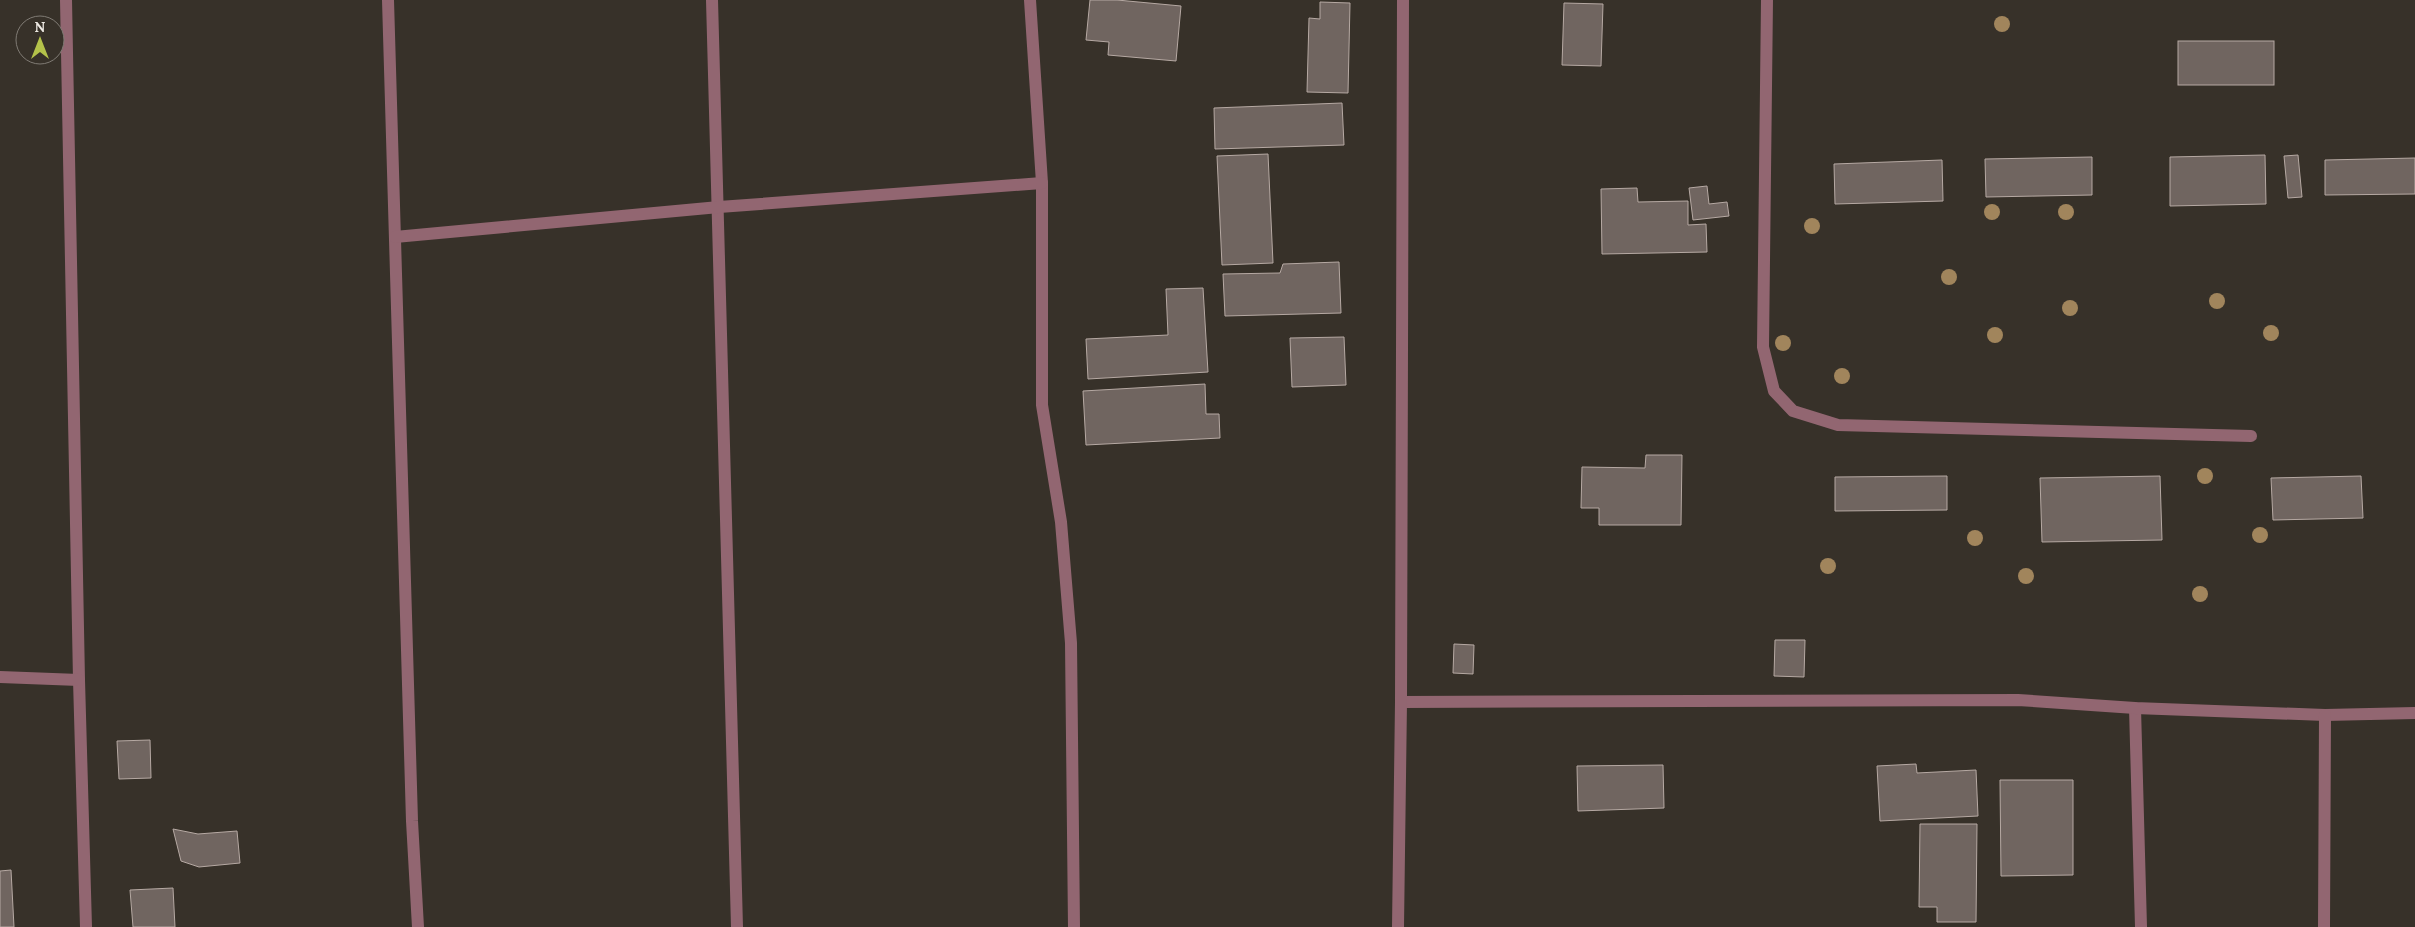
<svg xmlns="http://www.w3.org/2000/svg" width="2415" height="927" font-family="Lora,serif">
	<style>
		.building { fill: #706560; stroke: #b6a9a3 }
		.lines { fill: none; stroke-linecap: round; stroke-linejoin: round }
		.service { stroke: #926671; stroke-width: 12 }
		.minor { stroke: #926671; stroke-width: 12 }
		.tertiary { stroke: #926671; stroke-width: 12 }
		.tree { fill: #a1855c }
	</style>
	<rect width="100%" height="100%" fill="#373129"/>
	<g class="building">
		<polygon points="1090,0 1117,0 1181,6 1176,61 1108,55 1109,42 1086,40"/>
		<polygon points="1320,2 1350,3 1348,93 1307,92 1309,18 1320,19"/>
		<polygon points="1564,3 1603,4 1601,66 1562,65"/>
		<rect x="2178" y="41" width="96" height="44"/>
		<polygon points="1342,103 1344,145 1215,149 1214,108"/>
		<polygon points="1268,154 1273,263 1222,265 1217,156"/>
		<polygon points="2265,155 2266,204 2170,206 2170,157"/>
		<polygon points="2298,155 2302,197 2288,198 2284,156"/>
		<polygon points="2092,157 2092,195 1986,197 1985,159"/>
		<polygon points="2415,158 2415,194 2325,195 2325,160"/>
		<polygon points="1942,160 1943,201 1835,204 1834,164"/>
		<polygon points="1707,186 1709,204 1727,202 1729,216 1693,220 1689,188"/>
		<polygon points="1637,188 1638,202 1688,201 1688,225 1706,224 1707,252 1602,254 1601,189"/>
		<polygon points="1339,262 1341,313 1225,316 1223,274 1280,273 1283,264"/>
		<polygon points="1203,288 1208,372 1088,379 1086,339 1168,335 1166,289"/>
		<polygon points="1344,337 1346,385 1292,387 1290,338"/>
		<polygon points="1205,384 1206,414 1219,414 1220,438 1086,445 1083,391"/>
		<polygon points="1646,455 1682,455 1681,525 1599,525 1599,508 1581,508 1582,467 1645,468"/>
		<polygon points="1947,476 1947,510 1835,511 1835,477"/>
		<polygon points="2160,476 2162,540 2042,542 2040,478"/>
		<polygon points="2361,476 2363,518 2273,520 2271,478"/>
		<polygon points="1775,640 1805,640 1804,677 1774,676"/>
		<polygon points="1454,644 1474,645 1473,674 1453,673"/>
		<polygon points="150,740 151,778 119,779 117,741"/>
		<polygon points="1916,764 1917,773 1976,770 1978,816 1880,821 1877,766"/>
		<polygon points="1663,765 1664,808 1578,811 1577,766"/>
		<polygon points="2000,780 2073,780 2073,875 2001,876"/>
		<polygon points="1920,824 1977,824 1976,922 1937,922 1937,907 1919,907"/>
		<polygon points="173,829 198,834 237,831 240,863 199,867 181,861"/>
		<polygon points="11,870 14,927 0,927 0,871"/>
		<polygon points="173,888 175,927 133,927 130,890"/>
	</g>
	<g class="lines">
		<polyline class="service" points="2135,708 2141,927"/>
		<g class="minor">
			<polyline points="66,0 79,680 86,927"/>
			<polyline points="388,0 412,821 418,927"/>
			<polyline points="712,0 737,927"/>
			<polyline points="1030,0 1042,183 1042,405 1061,522 1071,643 1074,927"/>
			<polyline points="1767,0 1763,347 1774,391 1793,411 1838,425 2251,436"/>
			<polyline points="395,237 719,207 1042,183"/>
			<polyline points="0,677 79,680"/>
			<polyline points="1401,702 2018,700 2135,708 2325,715 2415,713"/>
			<polyline points="2324,927 2325,715"/>
		</g>
		<polyline class="tertiary" points="1398,927 1401,702 1403,0"/>
	</g>
	<g class="tree">
		<circle cx="2002" cy="24" r="8"/>
		<circle cx="1992" cy="212" r="8"/>
		<circle cx="2066" cy="212" r="8"/>
		<circle cx="1812" cy="226" r="8"/>
		<circle cx="1949" cy="277" r="8"/>
		<circle cx="2217" cy="301" r="8"/>
		<circle cx="2070" cy="308" r="8"/>
		<circle cx="2271" cy="333" r="8"/>
		<circle cx="1995" cy="335" r="8"/>
		<circle cx="1783" cy="343" r="8"/>
		<circle cx="1842" cy="376" r="8"/>
		<circle cx="2205" cy="476" r="8"/>
		<circle cx="2260" cy="535" r="8"/>
		<circle cx="1975" cy="538" r="8"/>
		<circle cx="1828" cy="566" r="8"/>
		<circle cx="2026" cy="576" r="8"/>
		<circle cx="2200" cy="594" r="8"/>
	</g>
	<g transform="translate(40 40)"><circle r="24" fill="#373129" stroke="#807b74"/>
	<path d="M0-4L9 19L0 12L-9 19Z" fill="#b4c24a"/>
	<text y="-8" font-size="14" font-weight="bold" text-anchor="middle" fill="#eeeae4">N</text>
	</g>
</svg>
